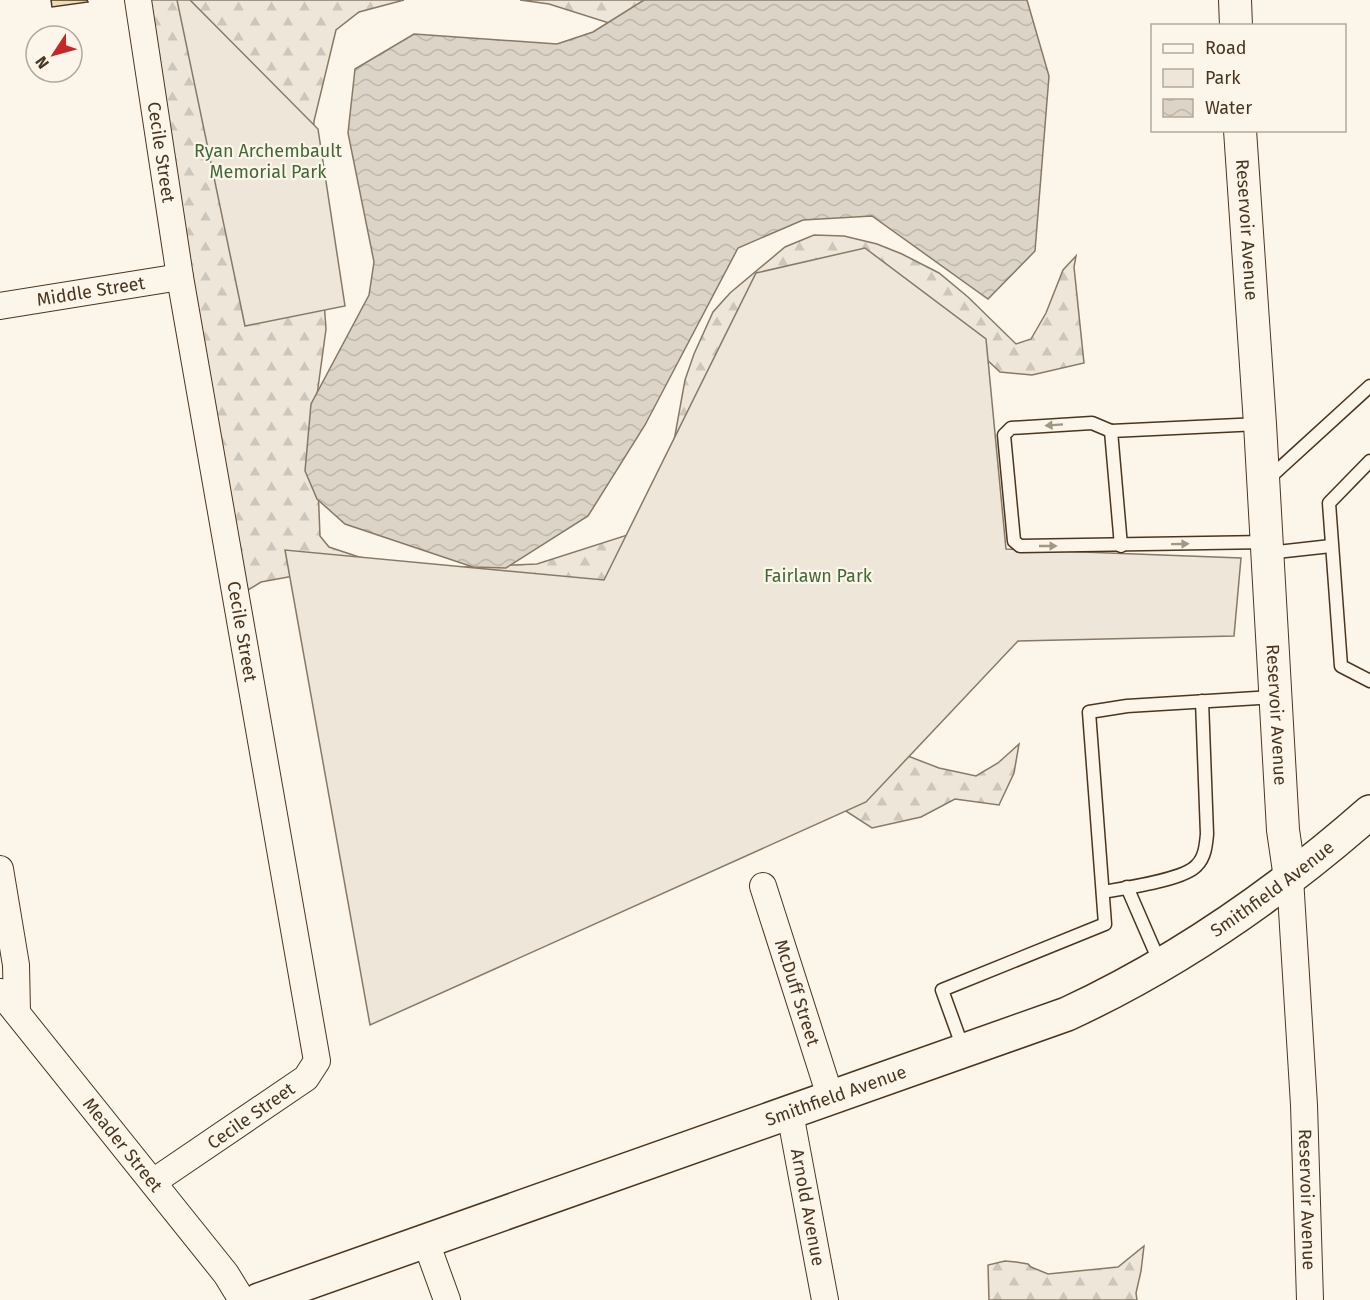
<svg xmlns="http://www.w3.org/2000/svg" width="1370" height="1300" font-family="'Fira Sans',sans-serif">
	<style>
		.forest { fill: url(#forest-firs); stroke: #887966; stroke-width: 1.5 }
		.park { fill: #ede6d9; stroke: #887966; stroke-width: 1.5 }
		.water { fill: url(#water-waves); stroke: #887966; stroke-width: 1.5 }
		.building { fill: #ecdcbc; stroke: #4a3520; stroke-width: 1.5 }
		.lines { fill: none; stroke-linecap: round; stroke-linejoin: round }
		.service-casing { stroke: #4a3520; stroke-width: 15 }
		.minor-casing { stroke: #4a3520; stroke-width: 28 }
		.tertiary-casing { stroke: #4a3520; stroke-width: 34 }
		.primary-casing { stroke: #4a3520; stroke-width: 36 }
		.service { stroke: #fbf6e9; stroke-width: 12 }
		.minor { stroke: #fbf6e9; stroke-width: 26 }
		.tertiary { stroke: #fbf6e9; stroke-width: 32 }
		.primary { stroke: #fbf6e9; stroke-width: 33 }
		.oneway { fill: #a29684 }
		.labels { text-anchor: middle; stroke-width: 4.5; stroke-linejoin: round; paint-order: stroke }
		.park-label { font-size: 18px; fill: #436837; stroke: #fbf6e9 }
		.street-label { font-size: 18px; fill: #4a3520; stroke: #fbf6e9 }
	</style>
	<defs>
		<pattern id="forest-firs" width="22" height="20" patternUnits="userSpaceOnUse" patternTransform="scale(1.5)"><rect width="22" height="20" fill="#ede6d9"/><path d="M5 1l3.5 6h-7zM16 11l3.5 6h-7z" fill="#cdc6ba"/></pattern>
		<pattern id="water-waves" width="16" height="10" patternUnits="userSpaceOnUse" patternTransform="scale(1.5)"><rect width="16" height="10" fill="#dcd4c6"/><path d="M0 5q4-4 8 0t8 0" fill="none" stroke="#beb7aa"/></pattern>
	</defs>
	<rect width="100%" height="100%" fill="#fbf6e9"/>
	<g class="forest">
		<polygon points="149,0 404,0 359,12 336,30 314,121 313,147 326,329 315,410 320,536 329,547 359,557 405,566 442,568 537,564 637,532 670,463 685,380 694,354 713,312 730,293 785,247 814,235 844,236 877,244 902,254 939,273 968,297 1016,344 1031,339 1046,313 1063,270 1076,256 1074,267 1084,363 1032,375 1000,372 949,324 812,719 939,768 976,776 998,763 1019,744 1014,773 999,805 955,799 921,817 872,828 801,782 299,575 261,582 248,590 243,582 192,290"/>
		<polygon points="520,0 682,0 609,23 549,4"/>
		<polygon points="1144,1246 1141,1271 1136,1293 1137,1300 989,1300 988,1265 1005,1261 1016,1262 1028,1264 1031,1267 1048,1274 1118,1267"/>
	</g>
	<g class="park">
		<polygon points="177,0 190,0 318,129 345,306 245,326"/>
		<polygon points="865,248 986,339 1006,549 1241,558 1234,636 1018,641 866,802 370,1025 285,550 604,580 756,273"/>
	</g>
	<polygon class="water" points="644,0 1027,0 1049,76 1035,251 988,299 872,216 803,220 738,248 645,425 588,516 506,568 473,567 345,524 317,499 305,471 311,404 369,295 374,262 348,133 355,69 414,34 557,44 593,32"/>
	<polygon class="building" points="51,0 87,0 88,2 52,7"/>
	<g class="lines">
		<defs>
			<g id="service">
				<polyline points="1111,431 1092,423 1011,428 1004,435 1014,541 1020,546 1267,542"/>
				<polyline points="1370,461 1329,503 1341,666 1370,681"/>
				<polyline points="1267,480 1370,386"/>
				<polyline points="1121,546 1111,431 1259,424"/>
				<polyline points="1268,553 1331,546"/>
				<polyline points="1127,887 1160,963"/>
				<path d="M1103,892C1124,888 1185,880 1197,865C1205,857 1206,845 1207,834L1202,701"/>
				<polyline points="963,1048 942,990 1105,924 1089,712 1127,706 1274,697"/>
			</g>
			<g id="minor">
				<path id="s1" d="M138,0L180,277L317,1061L306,1078L153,1182"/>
				<path id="s2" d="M0,306L180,277"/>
				<polyline points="0,869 16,965 17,1012"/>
				<path id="s3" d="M1290,878L1304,1105L1310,1300"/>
				<path id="s4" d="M763,886L831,1099"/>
				<path id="s5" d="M0,992L226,1274L242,1300"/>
				<path id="s6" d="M790,1113L825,1300"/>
				<polyline points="426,1242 447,1300"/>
			</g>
			<g id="tertiary">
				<polyline points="1235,0 1236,26"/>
				<path id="s7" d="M1240,130L1260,424L1283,830L1290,878"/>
			</g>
			<g id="primary">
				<path id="s8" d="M259,1300L1067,1014C1177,963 1279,892 1370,812"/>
			</g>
		</defs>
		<use href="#service" class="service-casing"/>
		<use href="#minor" class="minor-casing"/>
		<use href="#tertiary" class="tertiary-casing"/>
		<use href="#primary" class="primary-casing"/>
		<use href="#service" class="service"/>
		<use href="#minor" class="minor"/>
		<use href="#tertiary" class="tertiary"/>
		<use href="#primary" class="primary"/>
	</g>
	<defs><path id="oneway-solid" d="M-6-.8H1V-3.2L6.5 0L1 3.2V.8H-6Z" transform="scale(1.5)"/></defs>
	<g class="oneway">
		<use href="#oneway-solid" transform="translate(1054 425) rotate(176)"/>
		<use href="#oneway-solid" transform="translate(1180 544) rotate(-1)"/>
		<use href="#oneway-solid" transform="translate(1048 546)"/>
	</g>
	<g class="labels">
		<g class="park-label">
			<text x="268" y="157">Ryan Archembault<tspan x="268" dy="21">Memorial Park</tspan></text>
			<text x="818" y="582">Fairlawn Park</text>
		</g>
		<g class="street-label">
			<text dy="6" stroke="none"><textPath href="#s1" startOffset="154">Cecile Street</textPath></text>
			<text dy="6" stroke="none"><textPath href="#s7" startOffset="100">Reservoir Avenue</textPath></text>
			<text dy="6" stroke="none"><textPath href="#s2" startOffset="92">Middle Street</textPath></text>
			<text dy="6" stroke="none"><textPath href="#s1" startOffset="640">Cecile Street</textPath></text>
			<text dy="6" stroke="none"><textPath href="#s7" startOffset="586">Reservoir Avenue</textPath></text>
			<text dy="6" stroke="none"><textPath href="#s8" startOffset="1098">Smithfield Avenue</textPath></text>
			<text dy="6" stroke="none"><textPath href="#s4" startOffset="112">McDuff Street</textPath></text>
			<text dy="6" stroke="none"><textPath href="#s8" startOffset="612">Smithfield Avenue</textPath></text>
			<text transform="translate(251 1116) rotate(-35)" y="6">Cecile Street</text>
			<text dy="6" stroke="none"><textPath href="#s5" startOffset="196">Meader Street</textPath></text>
			<text dy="6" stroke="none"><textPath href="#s3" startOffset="322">Reservoir Avenue</textPath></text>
			<text dy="6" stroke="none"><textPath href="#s6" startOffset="96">Arnold Avenue</textPath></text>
		</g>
	</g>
	<rect x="1151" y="24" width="195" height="108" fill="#fbf6e9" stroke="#b4a999" stroke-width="1.5"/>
	<rect x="1163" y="44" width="30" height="9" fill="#fbf6e9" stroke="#b4a999" stroke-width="1.5"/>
	<text x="1205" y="54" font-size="18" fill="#4a3520">Road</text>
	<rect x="1163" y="69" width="30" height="18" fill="#ede6d9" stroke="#b4a999" stroke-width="1.5"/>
	<text x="1205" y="84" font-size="18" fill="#4a3520">Park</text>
	<rect x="1163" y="99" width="30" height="18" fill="url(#water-waves)" stroke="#b4a999" stroke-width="1.5"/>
	<text x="1205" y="114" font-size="18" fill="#4a3520">Water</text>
	<g transform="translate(54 54) rotate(234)"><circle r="28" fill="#fbf6e9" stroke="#b4a999" stroke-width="1.5"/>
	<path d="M0-4.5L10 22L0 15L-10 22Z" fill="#c62828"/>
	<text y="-9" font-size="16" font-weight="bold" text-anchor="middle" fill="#4a3520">N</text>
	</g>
</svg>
